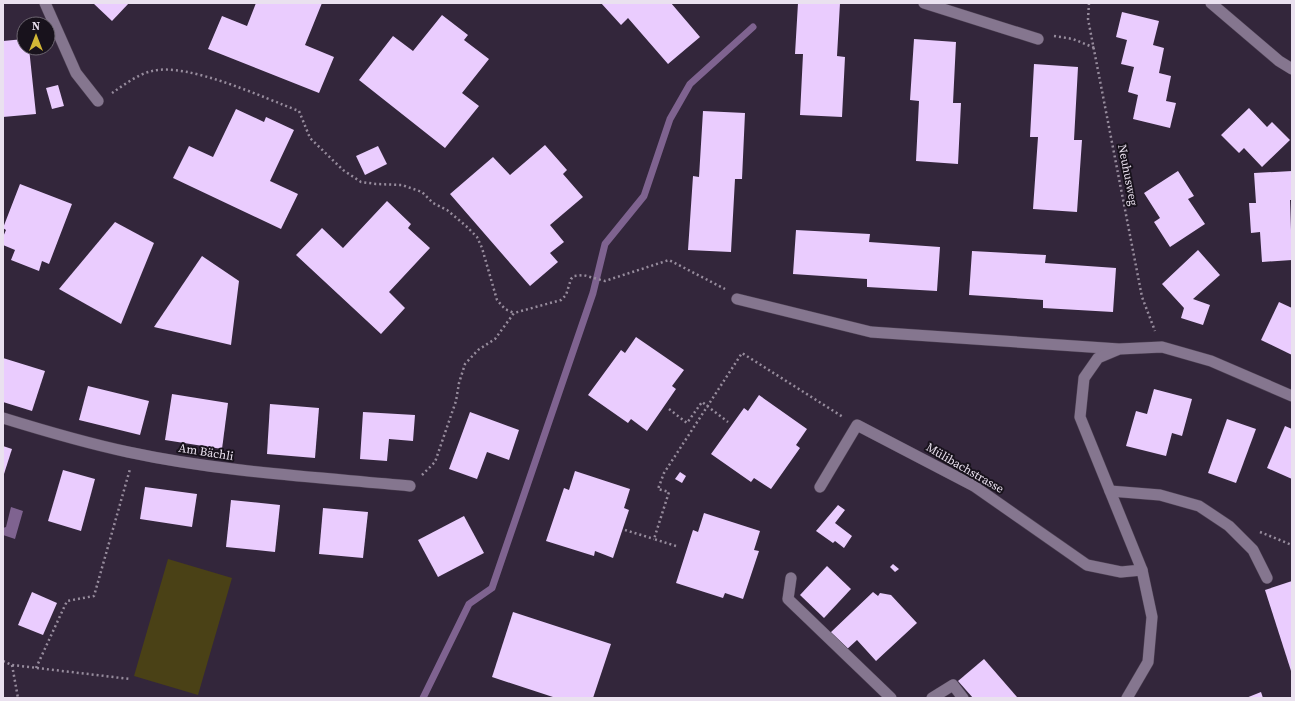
<svg xmlns="http://www.w3.org/2000/svg" width="1295" height="701" font-family="'Source Serif 4',serif">
	<style>
		.green { fill: #4a4116 }
		.water { fill: #7f6390 }
		.lines { fill: none; stroke-linecap: round; stroke-linejoin: round }
		.stream { stroke: #7f6390; stroke-width: 7 }
		.building { fill: #eaccfe }
		.service-casing { stroke: #4d4153; stroke-width: 12 }
		.minor-casing { stroke: #4d4153; stroke-width: 12 }
		.secondary-casing { stroke: #4d4153; stroke-width: 12 }
		.path { stroke: #978c9d; stroke-width: 2.5; stroke-dasharray: 2 3; stroke-linecap: butt }
		.service { stroke: #85768f; stroke-width: 11 }
		.minor { stroke: #85768f; stroke-width: 11 }
		.secondary { stroke: #85768f; stroke-width: 11 }
		.labels { text-anchor: middle; stroke-width: 4; stroke-linejoin: round; paint-order: stroke }
		.street-label { font-size: 12px; fill: #eae1ef; stroke: #18121c }
	</style>
	<rect width="100%" height="100%" fill="#33263b"/>
	<polygon class="green" points="168,559 232,578 198,695 134,676"/>
	<polygon class="water" points="11,507 23,511 15,539 3,535 3,528 6,527"/>
	<g class="lines">
		<polyline class="stream" points="423,698 469,604 492,588 593,293 605,244 644,196 670,119 690,84 753,27"/>
	</g>
	<g class="building">
		<polygon points="93,3 129,3 112,21"/>
		<polygon points="256,3 322,3 305,45 334,57 319,93 208,49 222,16 247,26"/>
		<polygon points="601,3 671,3 700,37 668,64 628,18 621,25"/>
		<polygon points="798,3 840,3 837,56 845,57 842,117 800,115 803,54 795,54"/>
		<polygon points="1122,12 1159,21 1153,45 1164,48 1159,73 1171,76 1166,101 1176,103 1170,128 1133,119 1138,95 1128,92 1134,67 1121,64 1127,40 1116,37"/>
		<polygon points="442,15 468,35 464,40 489,59 462,93 479,106 445,148 359,80 393,36 413,51"/>
		<polygon points="24,39 24,48 29,48 36,114 3,117 3,41"/>
		<polygon points="914,39 956,42 953,103 961,103 958,164 916,161 919,101 910,100"/>
		<polygon points="1034,64 1078,67 1074,140 1082,140 1077,212 1033,209 1038,137 1030,137"/>
		<polygon points="58,85 64,106 52,109 46,88"/>
		<polygon points="1249,108 1267,127 1272,122 1290,140 1262,167 1244,148 1239,153 1221,135"/>
		<polygon points="236,109 264,122 266,117 294,130 270,181 298,194 281,229 173,178 189,146 213,157"/>
		<polygon points="703,111 745,113 742,179 735,179 731,252 688,250 693,176 699,177"/>
		<polygon points="545,145 567,170 563,174 583,197 550,225 564,242 550,253 558,262 530,286 450,194 493,157 510,175"/>
		<polygon points="378,146 387,164 365,175 356,156"/>
		<polygon points="1178,171 1194,196 1188,199 1205,224 1170,247 1154,222 1160,218 1144,193"/>
		<polygon points="1292,171 1292,200 1290,200 1292,260 1262,262 1260,232 1251,233 1249,203 1256,203 1254,173"/>
		<polygon points="20,184 72,204 49,264 42,261 39,271 11,260 15,250 3,245 3,237 6,230 3,228"/>
		<polygon points="387,201 411,224 408,228 430,248 389,292 405,308 381,334 296,255 322,228 343,248"/>
		<polygon points="115,222 154,243 121,324 59,289"/>
		<polygon points="796,230 870,234 869,242 940,247 937,291 867,287 867,279 793,274"/>
		<polygon points="1198,250 1220,275 1193,299 1210,305 1203,325 1181,318 1184,308 1162,284"/>
		<polygon points="972,251 1046,255 1045,263 1116,268 1113,312 1043,308 1043,300 969,295"/>
		<polygon points="202,256 239,281 231,345 154,327"/>
		<polygon points="1279,302 1292,308 1292,355 1261,340"/>
		<polygon points="636,337 684,370 672,386 676,389 647,431 631,419 628,423 588,395 621,350 625,353"/>
		<polygon points="3,358 45,371 32,411 3,402"/>
		<polygon points="88,386 149,401 140,435 79,420"/>
		<polygon points="1154,389 1192,399 1182,436 1172,433 1166,456 1126,446 1136,411 1147,414"/>
		<polygon points="172,394 228,403 222,449 165,440"/>
		<polygon points="759,395 807,429 796,445 800,448 771,489 754,478 751,482 711,454 744,408 748,411"/>
		<polygon points="270,404 319,408 315,458 267,454"/>
		<polygon points="363,412 415,415 413,441 389,439 387,461 360,459"/>
		<polygon points="470,412 519,430 509,460 487,452 477,479 449,469"/>
		<polygon points="1227,419 1256,429 1236,483 1208,473"/>
		<polygon points="1285,426 1292,429 1292,479 1267,468"/>
		<polygon points="3,446 12,449 3,477"/>
		<polygon points="63,470 95,479 81,531 48,521"/>
		<polygon points="575,471 630,489 624,508 629,510 613,558 595,551 594,556 546,541 564,488 569,490"/>
		<polygon points="680,472 686,476 682,483 675,479"/>
		<polygon points="145,487 197,494 192,527 140,519"/>
		<polygon points="231,500 280,505 275,552 226,547"/>
		<polygon points="838,505 845,510 835,523 852,536 844,548 835,541 833,543 816,531"/>
		<polygon points="323,508 368,512 363,558 319,554"/>
		<polygon points="704,513 760,531 754,550 759,551 743,599 725,593 723,598 676,583 693,530 698,532"/>
		<polygon points="464,516 484,553 438,577 418,540"/>
		<polygon points="893,564 899,569 895,572 890,567"/>
		<polygon points="827,566 851,589 824,618 800,595"/>
		<polygon points="1292,581 1292,674 1265,590"/>
		<polygon points="32,592 57,603 43,635 18,625"/>
		<polygon points="873,592 878,596 880,593 891,595 917,623 876,661 857,640 845,651 830,633"/>
		<polygon points="513,612 611,644 593,698 556,698 492,677"/>
		<polygon points="984,659 1017,697 1015,698 973,698 958,681"/>
		<polygon points="1261,692 1263,698 1246,698"/>
	</g>
	<g class="lines">
		<defs>
			<g id="service">
				<polyline points="924,3 1038,39"/>
				<polyline points="820,487 857,425 974,486 1087,565 1121,572 1142,570"/>
				<polyline points="1110,491 1160,495 1199,506 1229,526 1253,550 1267,578"/>
				<polyline points="791,578 788,599 891,698"/>
				<polyline points="932,698 953,685 963,698"/>
			</g>
			<g id="minor">
				<polyline points="45,3 76,73 98,101"/>
				<polyline points="737,299 871,332 1119,349 1162,347 1211,361 1292,396"/>
				<polyline points="1117,350 1098,358 1084,378 1080,417 1142,570 1152,617 1148,662 1127,698"/>
				<path d="M3,418C45,431 86,443 128,452C221,472 316,477 410,486"/>
			</g>
			<polyline id="secondary" points="1211,3 1279,61 1292,69"/>
		</defs>
		<use href="#service" class="service-casing"/>
		<use href="#minor" class="minor-casing"/>
		<use href="#secondary" class="secondary-casing"/>
		<g class="path">
			<polyline points="1089,3 1088,19 1142,297 1155,331"/>
			<polyline points="1054,36 1073,39 1095,48"/>
			<path d="M112,93C124,85 138,74 152,71C188,62 264,98 299,111L310,138L343,170L361,182L376,184L402,185L422,192L433,203L447,210L466,226L477,237L482,248L497,300L505,309L514,313"/>
			<polyline points="669,409 687,423 702,402 728,422"/>
			<polyline points="422,475 435,462 456,401 459,383 465,364 478,350 495,339 514,313 561,300 566,295 571,279 574,276 583,275 605,281 669,260 725,289"/>
			<polyline points="625,530 654,539"/>
			<polyline points="1260,532 1292,545"/>
			<polyline points="676,546 654,539 669,492 658,489 664,473 742,353 843,417"/>
			<polyline points="3,661 12,665 130,679"/>
			<polyline points="12,665 18,698"/>
			<polyline points="36,668 67,601 94,596 130,469"/>
		</g>
		<use href="#service" class="service"/>
		<use href="#minor" class="minor"/>
		<use href="#secondary" class="secondary"/>
	</g>
	<g class="labels">
		<g class="street-label">
			<text transform="translate(1128 175) rotate(79)" y="4">Neuhusweg</text>
			<text transform="translate(206 452) rotate(9)" y="4">Am Bächli</text>
			<text transform="translate(965 468) rotate(30)" y="4">Mülibachstrasse</text>
		</g>
	</g>
	<rect width="1295" height="701" fill="none" stroke="#eae1ef" stroke-width="8"/>
	<g transform="translate(36 36)"><circle r="19" fill="#18121c" stroke="#6c6570"/>
	<path d="M0-3L7 15L0 10L-7 15Z" fill="#d2b736"/>
	<text y="-6" font-size="11" font-weight="bold" text-anchor="middle" fill="#eae1ef">N</text>
	</g>
</svg>
